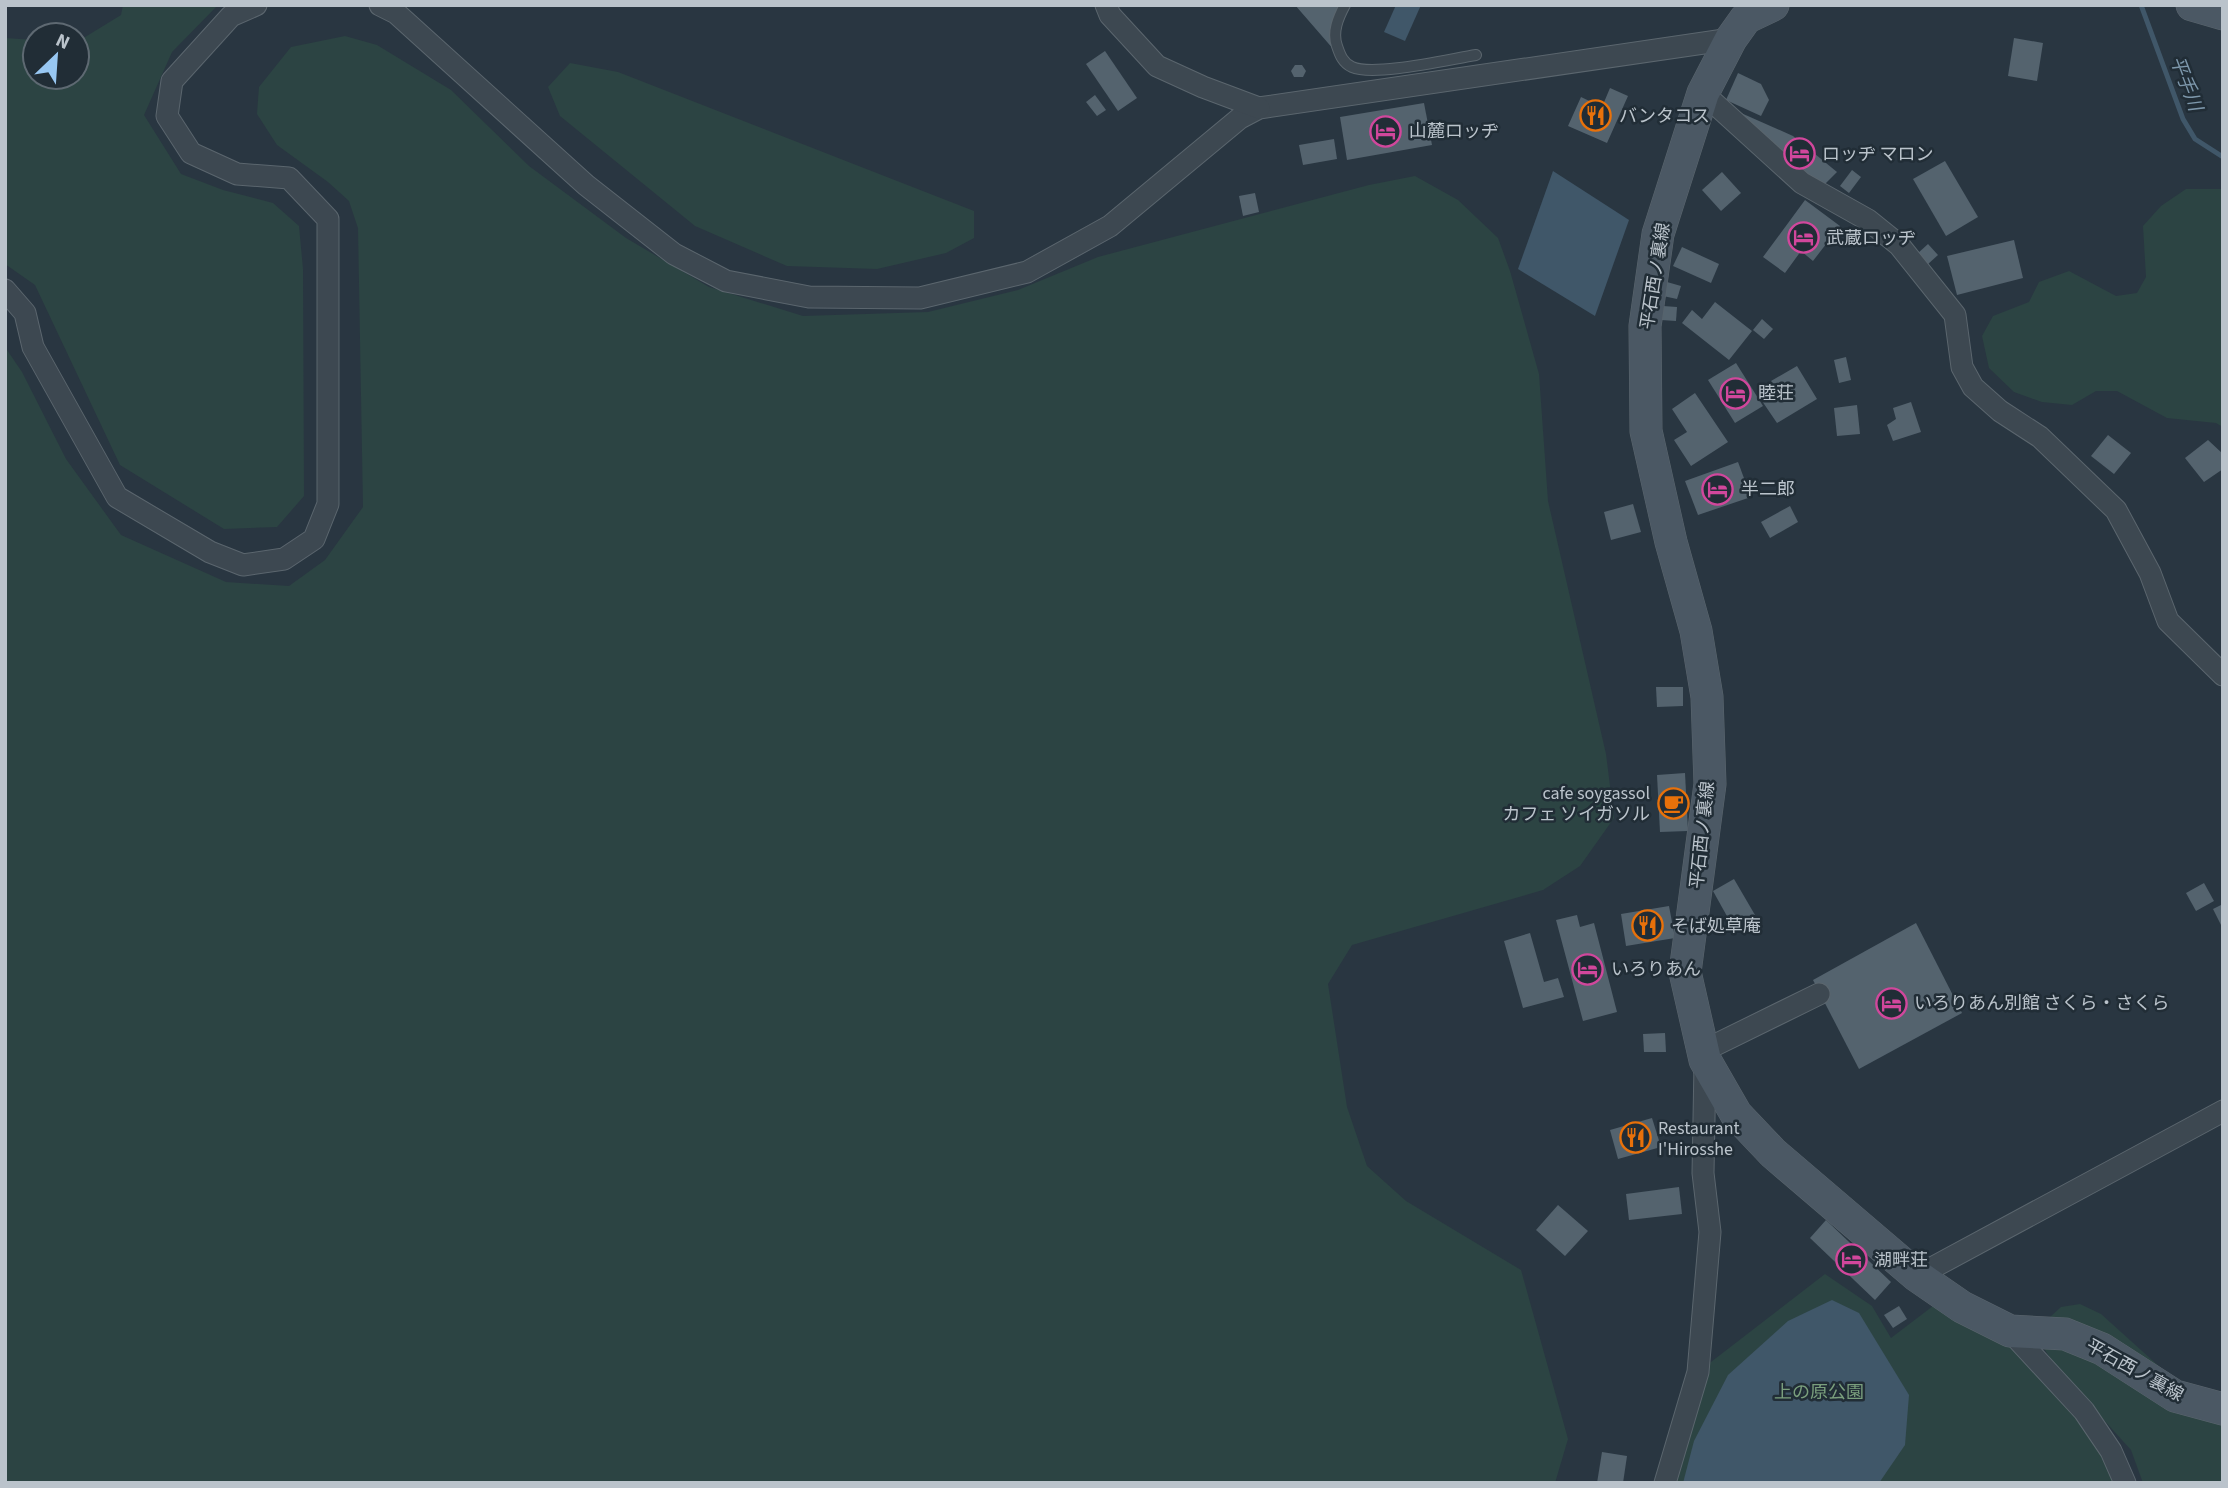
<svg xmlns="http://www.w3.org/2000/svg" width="2228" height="1488" font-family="'Source Sans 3','Noto Sans JP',sans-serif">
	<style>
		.green { fill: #2c4443 }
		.water { fill: #405769 }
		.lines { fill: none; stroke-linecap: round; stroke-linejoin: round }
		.stream { stroke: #405769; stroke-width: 5 }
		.building { fill: #54636e }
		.service-casing { stroke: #5b666e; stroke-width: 12 }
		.minor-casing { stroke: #5b666e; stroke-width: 23 }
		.secondary-casing { stroke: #5b666e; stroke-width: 33 }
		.service { stroke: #3d4851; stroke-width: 10 }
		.minor { stroke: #3d4851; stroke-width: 21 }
		.secondary { stroke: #4b5864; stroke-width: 32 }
		.labels { text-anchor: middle; stroke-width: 5; stroke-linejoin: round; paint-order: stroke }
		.poi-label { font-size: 18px; fill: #bac3cb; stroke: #212d36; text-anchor: start }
		.street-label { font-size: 18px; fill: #bac3cb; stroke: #212d36 }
		.park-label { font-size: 18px; fill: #7a9f7d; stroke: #212d36 }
		.water-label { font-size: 19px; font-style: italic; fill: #7d97ab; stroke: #212d36 }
	</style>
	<rect width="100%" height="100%" fill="#293641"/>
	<g class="green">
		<polygon points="123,5 218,5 172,52 144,115 181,174 223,190 273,203 299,226 303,269 304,496 277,527 224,529 120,465 35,285 5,264 5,38 35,40 35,77 77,77 77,42 121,15"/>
		<polygon points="345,36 377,45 451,90 529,166 626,238 709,287 803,316 928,312 1018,290 1098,257 1369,185 1415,176 1458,200 1498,238 1510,271 1539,374 1548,501 1606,754 1614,818 1580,866 1543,890 1352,945 1328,984 1347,1107 1367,1166 1406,1201 1521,1270 1568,1439 1555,1483 5,1483 5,347 22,372 66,459 121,535 226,582 289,586 325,560 363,507 358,228 349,201 328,182 277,145 257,114 259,87 291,47"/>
		<polygon points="570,63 618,72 974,211 974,238 946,253 877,269 787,266 695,226 560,116 548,87"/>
		<polygon points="2186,189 2223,189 2223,427 2216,423 2167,418 2117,391 2096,391 2072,405 2042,402 2014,392 1989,368 1982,336 1993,316 2029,302 2039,282 2069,271 2116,296 2137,293 2146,277 2143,226 2161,206"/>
		<polygon points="1825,1274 1872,1306 1891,1338 1933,1306 1962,1307 2010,1331 2084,1411 2125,1483 1665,1483 1698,1372"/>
		<polygon points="2080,1304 2101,1314 2223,1424 2223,1483 2143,1483 2131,1450 2057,1368 2045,1350 2049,1318 2061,1307"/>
	</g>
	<g class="water">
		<polygon points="1396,5 1421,5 1405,41 1384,32"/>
		<polygon points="1553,171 1629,220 1595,316 1518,269"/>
		<polygon points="1832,1300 1859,1313 1909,1395 1905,1445 1879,1483 1683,1483 1694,1441 1728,1375 1788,1321"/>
	</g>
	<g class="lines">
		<polyline class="stream" points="2141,5 2183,119 2195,139 2223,157"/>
	</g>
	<g class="building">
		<polygon points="1295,5 1345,5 1340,14 1341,58"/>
		<polygon points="2014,38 2043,43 2037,81 2008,76"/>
		<polygon points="1105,51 1137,98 1118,111 1086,64"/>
		<polygon points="1295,65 1302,65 1306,71 1303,77 1294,77 1291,71"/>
		<polygon points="1738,73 1761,84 1769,100 1761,116 1726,100"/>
		<polygon points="1610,88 1628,96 1607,143 1568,126 1581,97 1602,107"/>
		<polygon points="1095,95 1106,110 1097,116 1086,102"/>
		<polygon points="1424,103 1432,145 1347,160 1340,117"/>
		<polygon points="1741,113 1793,136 1837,172 1822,187 1735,114"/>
		<polygon points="1334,139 1337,159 1303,165 1299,145"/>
		<polygon points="1945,161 1978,217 1946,236 1913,179"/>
		<polygon points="1852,170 1861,177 1849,193 1840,186"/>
		<polygon points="1722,172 1741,193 1721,211 1702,190"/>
		<polygon points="1255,193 1259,212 1243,216 1239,196"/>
		<polygon points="1805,200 1840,226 1813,261 1801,251 1785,273 1763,257"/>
		<polygon points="2014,240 2023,278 1957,295 1947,256"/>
		<polygon points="1928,244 1938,255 1927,265 1917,254"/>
		<polygon points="1682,247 1719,264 1711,283 1673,266"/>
		<polygon points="1667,282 1681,286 1677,299 1663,296"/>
		<polygon points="1715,302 1752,331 1729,360 1682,323 1692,310 1702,319"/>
		<polygon points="1663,306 1677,307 1676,321 1661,320"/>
		<polygon points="1762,319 1773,329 1764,339 1753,330"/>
		<polygon points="1846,357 1851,380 1839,383 1834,360"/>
		<polygon points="1736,363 1763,406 1735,423 1708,380"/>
		<polygon points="1797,366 1817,399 1777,423 1762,401 1777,391 1771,381"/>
		<polygon points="1695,393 1728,442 1691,466 1674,440 1687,432 1672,409"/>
		<polygon points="1911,402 1921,432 1893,441 1887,425 1896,419 1893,408"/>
		<polygon points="1857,405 1860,434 1837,436 1834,408"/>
		<polygon points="2108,435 2131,453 2114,474 2091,456"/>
		<polygon points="2208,440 2223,454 2223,469 2204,482 2185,458"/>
		<polygon points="1738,462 1751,497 1698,515 1685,481"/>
		<polygon points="1633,504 1641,532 1611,540 1604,512"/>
		<polygon points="1790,506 1798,522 1770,538 1761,522"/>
		<polygon points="1656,687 1683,687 1683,706 1657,707"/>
		<polygon points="1685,773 1688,831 1660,832 1657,775"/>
		<polygon points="1734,879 1755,915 1733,927 1713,891"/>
		<polygon points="2204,883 2214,901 2196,911 2186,893"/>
		<polygon points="2223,904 2223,929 2213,909"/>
		<polygon points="1669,906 1675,938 1626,946 1621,914"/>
		<polygon points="1577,915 1580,927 1594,923 1617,1012 1583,1021 1556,920"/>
		<polygon points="1916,923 1962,1013 1859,1069 1813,980"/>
		<polygon points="1530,933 1544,982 1558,978 1564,997 1523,1008 1504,941"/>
		<polygon points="1665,1033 1666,1052 1644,1052 1643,1034"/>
		<polygon points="1652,1118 1661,1147 1618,1159 1610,1130"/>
		<polygon points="1679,1187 1682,1214 1629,1220 1626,1194"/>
		<polygon points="1558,1205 1588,1231 1565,1256 1536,1230"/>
		<polygon points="1826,1220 1891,1282 1875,1300 1810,1238"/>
		<polygon points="1899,1306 1907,1319 1893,1328 1884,1315"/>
		<polygon points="1602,1452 1627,1456 1623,1483 1597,1483"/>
	</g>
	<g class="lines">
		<defs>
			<path id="service" d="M1345,5C1338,18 1332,32 1337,46C1340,55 1343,63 1352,67C1374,77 1450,59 1476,55"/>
			<g id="minor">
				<polyline points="380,5 396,13 586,185 674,254 726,281 809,297 920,298 1027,272 1110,226 1240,118 1259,108 1731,39"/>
				<polyline points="1106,5 1110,15 1157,66 1203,87 1259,108"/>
				<polyline points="1703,93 1802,183 1868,220 1899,245 1955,315 1962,367 1973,387 2000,411 2040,437 2116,510 2150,573 2168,621 2223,675"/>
				<polyline points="5,290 25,313 33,347 117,497 210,552 243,565 284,559 314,539 328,504 328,219 289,178 237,174 191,153 167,116 172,81 231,16 256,5"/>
				<polyline points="1703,1051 1819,994"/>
				<polyline points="1917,1276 2223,1111"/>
				<polyline points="2010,1331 2084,1411 2111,1451 2125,1483"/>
				<polyline points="1665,1483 1698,1372 1710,1232 1703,1173 1705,1064"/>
			</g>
			<g id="secondary">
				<polyline points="1773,5 1746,18 1731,39 1703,93 1658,234 1645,326 1646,431 1671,542 1696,631 1707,697 1710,784 1685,972 1705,1060 1736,1114 1773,1153 1917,1276 1962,1307 2010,1331 2065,1334 2102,1349 2175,1396 2223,1409"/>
				<polyline points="2192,5 2223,14"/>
			</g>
		</defs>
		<use href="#service" class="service-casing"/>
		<use href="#minor" class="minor-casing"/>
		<use href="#secondary" class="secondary-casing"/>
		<use href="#service" class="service"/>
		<use href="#minor" class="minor"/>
		<use href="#secondary" class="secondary"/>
	</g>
	<defs>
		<symbol id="restaurant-ring" viewBox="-11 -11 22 22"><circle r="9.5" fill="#212d36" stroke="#e8710a" stroke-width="1.5"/><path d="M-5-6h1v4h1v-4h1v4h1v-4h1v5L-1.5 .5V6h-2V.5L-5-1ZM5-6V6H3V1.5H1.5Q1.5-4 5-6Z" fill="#e8710a"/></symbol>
		<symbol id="hotel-ring" viewBox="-11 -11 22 22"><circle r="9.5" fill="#212d36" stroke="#d1479c" stroke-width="1.5"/><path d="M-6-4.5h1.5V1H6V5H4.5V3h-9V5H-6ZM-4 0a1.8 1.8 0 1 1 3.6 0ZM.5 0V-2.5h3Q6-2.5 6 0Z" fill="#d1479c"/></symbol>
		<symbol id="cafe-ring" viewBox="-11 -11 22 22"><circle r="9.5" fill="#212d36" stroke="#e8710a" stroke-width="1.5"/><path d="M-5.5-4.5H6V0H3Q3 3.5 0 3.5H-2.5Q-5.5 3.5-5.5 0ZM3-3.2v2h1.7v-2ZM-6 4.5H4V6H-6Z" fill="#e8710a"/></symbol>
	</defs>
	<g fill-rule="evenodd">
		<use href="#restaurant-ring" x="1578" y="98" width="35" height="35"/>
		<use href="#hotel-ring" x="1368" y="114" width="35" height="35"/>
		<use href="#hotel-ring" x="1782" y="136" width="35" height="35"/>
		<use href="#hotel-ring" x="1786" y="220" width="35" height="35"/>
		<use href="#hotel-ring" x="1718" y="376" width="35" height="35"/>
		<use href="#hotel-ring" x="1700" y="472" width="35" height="35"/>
		<use href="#cafe-ring" x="1656" y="786" width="35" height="35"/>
		<use href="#restaurant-ring" x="1630" y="908" width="35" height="35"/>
		<use href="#hotel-ring" x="1570" y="952" width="35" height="35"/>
		<use href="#hotel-ring" x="1874" y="986" width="35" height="35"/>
		<use href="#restaurant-ring" x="1618" y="1120" width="35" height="35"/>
		<use href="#hotel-ring" x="1834" y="1242" width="35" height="35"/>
	</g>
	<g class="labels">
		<g class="poi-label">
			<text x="1619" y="122">バンタコス</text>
			<text x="1409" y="137">山麓ロッヂ</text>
			<text x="1822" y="160">ロッヂ マロン</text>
			<text x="1826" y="244">武蔵ロッヂ</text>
			<text x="1758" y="399">睦荘</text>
			<text x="1741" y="495">半二郎</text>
			<text x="1650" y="799" text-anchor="end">cafe soygassol<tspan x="1650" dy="21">カフェ ソイガソル</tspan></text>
			<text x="1671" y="932">そば処草庵</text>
			<text x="1611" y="975">いろりあん</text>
			<text x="1914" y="1009">いろりあん別館 さくら・さくら</text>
			<text x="1658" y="1134">Restaurant<tspan x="1658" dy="21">I'Hirosshe</tspan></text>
			<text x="1874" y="1266">湖畔荘</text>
		</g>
		<g class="street-label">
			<text transform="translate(1655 276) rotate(-81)" y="6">平石西ノ裏線</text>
			<text transform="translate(1702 835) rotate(-84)" y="6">平石西ノ裏線</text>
			<text transform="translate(2135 1370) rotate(29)" y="6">平石西ノ裏線</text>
		</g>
		<g class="park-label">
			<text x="1819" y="1398">上の原公園</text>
		</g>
		<g class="water-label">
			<text transform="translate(2187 83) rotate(69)" y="7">平手川</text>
		</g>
	</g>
	<rect width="2228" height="1488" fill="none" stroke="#bac3cb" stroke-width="14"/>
	<g transform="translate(56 56) rotate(25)"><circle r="33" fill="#212d36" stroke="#5e6972" stroke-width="2"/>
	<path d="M0-5L12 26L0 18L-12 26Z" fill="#98c7f2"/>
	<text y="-10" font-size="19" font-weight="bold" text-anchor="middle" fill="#bac3cb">N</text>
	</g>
</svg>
